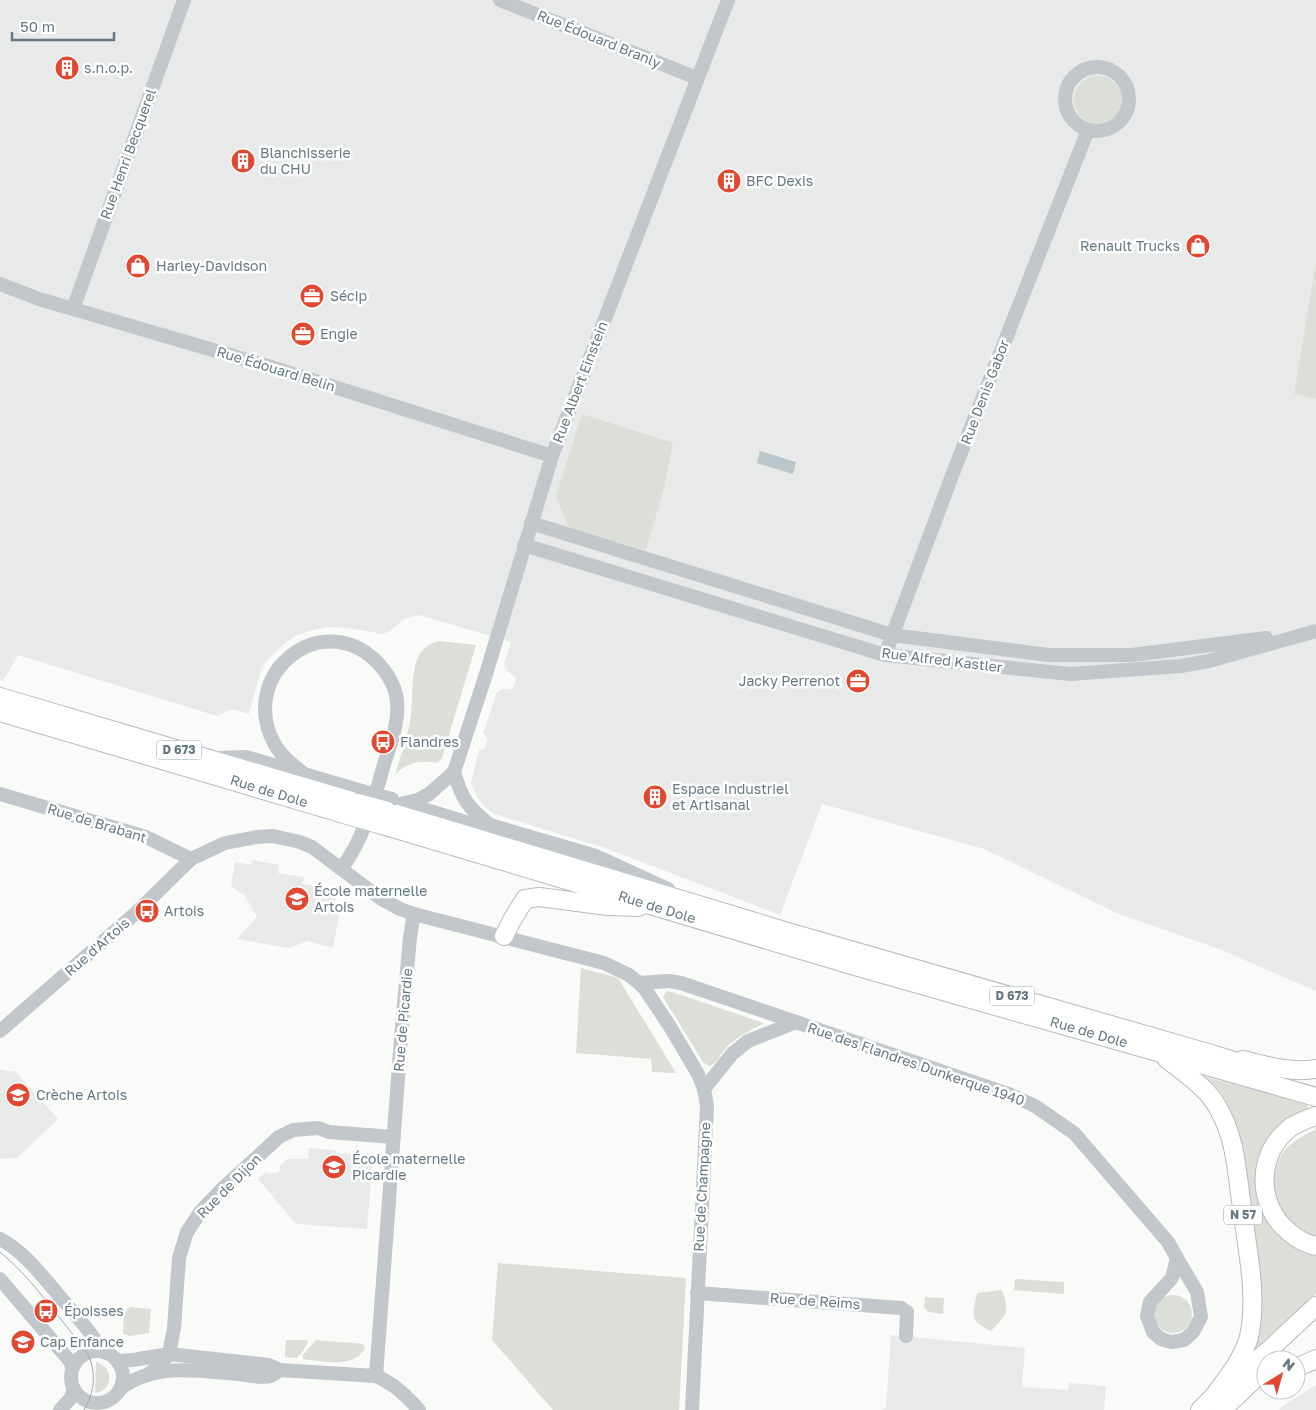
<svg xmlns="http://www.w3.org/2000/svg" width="1316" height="1410" font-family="'Golos Text',sans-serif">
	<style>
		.built { fill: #e8eae9 }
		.green { fill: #dbdfd7 }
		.water { fill: #b9c7ca }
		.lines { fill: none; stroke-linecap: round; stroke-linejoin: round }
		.major-casing { stroke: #b5bbbe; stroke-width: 20 }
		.minor { stroke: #c1c7ca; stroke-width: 14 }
		.major { stroke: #fff; stroke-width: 18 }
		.tram { stroke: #a1aaae; stroke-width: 1 }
		.major-bridge-casing { stroke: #b5bbbe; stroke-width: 20; stroke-linecap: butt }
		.minor-bridge { stroke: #c1c7ca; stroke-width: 14 }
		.major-bridge { stroke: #fff; stroke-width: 18 }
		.labels { text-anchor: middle; stroke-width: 5; stroke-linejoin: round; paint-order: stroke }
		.shield { fill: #fff; stroke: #94a1a8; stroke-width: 1 }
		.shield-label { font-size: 12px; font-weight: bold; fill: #667982 }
		.street-label { font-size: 14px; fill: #667982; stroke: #fff }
		.poi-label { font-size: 14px; fill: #667982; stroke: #fff; text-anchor: start }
	</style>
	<rect width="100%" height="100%" fill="#fafaf8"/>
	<g class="built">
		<polygon points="0,0 1316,0 1316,260 1294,394 1316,399 1316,991 1219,949 1119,914 984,849 822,804 780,915 608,849 495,814 485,807 479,800 471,783 479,750 485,748 488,738 483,734 497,692 502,689 513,689 516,678 506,670 504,664 511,642 419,615 404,619 390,631 383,634 347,628 328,627 309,631 295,636 283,645 267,660 261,670 249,714 232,709 217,716 18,655 3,681 0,680"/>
		<polygon points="252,860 279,865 278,873 304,877 303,884 332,889 331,893 337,894 335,902 341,904 333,948 308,941 289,948 237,939 257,917 245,896 231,886 235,862 251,865"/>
		<polygon points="0,1069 5,1071 15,1071 58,1119 17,1158 0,1159"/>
		<polygon points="309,1148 335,1150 336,1153 373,1155 367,1229 296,1224 258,1179 266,1172 269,1174 279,1172 280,1166 287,1159 308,1159"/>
		<polygon points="891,1335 1025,1348 1022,1387 1068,1390 1069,1383 1106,1386 1104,1410 882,1410 886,1407"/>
		<polygon points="1316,1385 1316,1410 1279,1410 1283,1406"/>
	</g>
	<g class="green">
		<circle cx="1098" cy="100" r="24"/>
		<polygon points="1316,260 1316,399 1294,394"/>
		<polygon points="582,414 673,443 664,488 646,550 570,529 556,496"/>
		<path d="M439,641L476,645L442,758L437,763C420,760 407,762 395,775C400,758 406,740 410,722C416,695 404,649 439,641Z"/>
		<polygon points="581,968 618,978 676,1073 652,1072 651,1059 576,1053"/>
		<path d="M667,991L672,992L764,1023C750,1031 736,1037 726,1048C720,1055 718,1063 709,1066L703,1062L663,997Z"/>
		<polygon points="1205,1077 1307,1103 1308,1111 1258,1161 1256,1184 1260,1206 1271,1226 1287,1243 1303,1253 1316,1256 1316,1294 1253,1355 1262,1311 1249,1191 1237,1127 1225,1100"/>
		<path d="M1316,1129V1237C1310,1235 1303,1234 1298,1230C1273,1214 1266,1175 1284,1151C1292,1141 1305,1135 1316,1129Z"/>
		<polygon points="498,1263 686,1278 679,1410 553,1410 492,1340"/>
		<polygon points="1015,1279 1064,1282 1064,1294 1014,1290"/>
		<path d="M1002,1290C1010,1313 1007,1314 991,1331C968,1321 973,1314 977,1293Z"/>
		<circle cx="1173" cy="1314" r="19"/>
		<polygon points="925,1297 944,1298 943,1314 928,1312 924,1307"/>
		<polygon points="130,1307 151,1309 149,1333 130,1336 123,1334 124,1313"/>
		<polygon points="286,1340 307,1340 308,1342 305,1348 297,1358 285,1357"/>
		<path d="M316,1340L363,1344L365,1349C352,1369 323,1361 303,1359V1355Z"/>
		<path d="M96,1362C114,1366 114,1391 95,1393Z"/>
	</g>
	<polygon class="water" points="760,451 796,462 793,474 757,463"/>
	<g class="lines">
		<defs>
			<g id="major">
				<polyline points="0,697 358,803"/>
				<polyline points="0,712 354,817"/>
				<polyline points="387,811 788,932 1215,1055 1253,1067"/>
				<polyline points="382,825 858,967 1316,1097"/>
				<polyline points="504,936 512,920 525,899 539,897 608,906 639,907"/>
				<path d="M1166,1058C1184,1073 1207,1087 1218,1108C1236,1138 1237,1174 1242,1208C1247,1249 1258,1295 1249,1337C1243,1359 1227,1378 1214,1396"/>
				<path d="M1243,1060C1267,1066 1291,1073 1316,1069"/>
				<path d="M1316,1116C1307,1119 1299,1122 1291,1127C1256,1153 1256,1205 1289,1232C1297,1239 1305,1244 1316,1246"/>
				<polyline points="1296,1368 1316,1359"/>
				<polyline points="1200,1410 1214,1396 1268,1351 1316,1306"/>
				<polyline points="1222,1410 1266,1368"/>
			</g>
		</defs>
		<use href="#major" class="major-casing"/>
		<g class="minor">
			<polyline points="500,0 697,78"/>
			<circle cx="1097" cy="99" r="32"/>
			<polyline points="0,284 39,299 271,367 552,456"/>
			<polyline points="73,309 184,0"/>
			<polyline points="531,523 892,635 1048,655 1132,655 1266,638"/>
			<polyline points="524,545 885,655 1070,674 1181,666 1209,661 1316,631"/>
			<polyline points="885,655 953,473 1088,130"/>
			<polyline points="218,758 246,757 362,791"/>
			<path d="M454,772C462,799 468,808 490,825"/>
			<path d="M303,773C292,764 280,755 274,743C238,675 319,608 375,660C386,671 396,686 397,702C399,722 391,743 385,761C374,799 365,838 341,869"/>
			<polyline points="0,794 146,837 191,859"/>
			<polyline points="404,803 418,800 429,794 454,772 486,674 552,456 728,0"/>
			<polyline points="404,803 475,825 490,825 596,856 668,889"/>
			<polyline points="639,983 670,981 681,983 1011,1095 1035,1106 1074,1133 1168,1242 1177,1258"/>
			<polyline points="0,1031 137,912 191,859 225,843 256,837 273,836 300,842 312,847 380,898 400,909 414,914 604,963 629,975 639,983 645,989 669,1025 698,1074 704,1089 707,1106 692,1410"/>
			<polyline points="704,1089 732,1054 748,1041 796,1022"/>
			<path d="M0,1239C25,1252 42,1276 61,1298C76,1315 91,1333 104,1352"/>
			<polygon points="1177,1258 1197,1292 1201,1317 1193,1332 1184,1340 1171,1342 1161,1339 1153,1332 1147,1316 1150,1302 1172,1278"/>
			<polyline points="0,1279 69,1360 73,1367"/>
			<polyline points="697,1293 901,1308 907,1312 906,1336"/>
			<circle cx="97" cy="1377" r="26"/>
			<path d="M117,1361L133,1360L169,1354L269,1365L280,1370L376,1376C394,1384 406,1395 419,1410"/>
			<polyline points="148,1374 158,1367 169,1354 174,1328 179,1258 187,1232 201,1211 221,1190 279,1137 293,1130 318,1128 329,1132 393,1137"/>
			<polyline points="376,1376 401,1038 410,937 414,914"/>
			<path d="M120,1389C153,1363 197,1370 236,1374C244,1374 263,1379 270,1376C273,1375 277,1372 280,1370"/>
			<polyline points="60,1410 70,1399 74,1390"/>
		</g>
		<use href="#major" class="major"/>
		<path class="tram" d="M0,1252C26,1273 46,1301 67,1327C75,1338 87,1349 91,1362C96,1379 93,1395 84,1410"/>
		<defs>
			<g id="major-bridge">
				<polyline points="358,803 387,811"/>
				<polyline points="354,817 382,825"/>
			</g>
		</defs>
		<use href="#major-bridge" class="major-bridge-casing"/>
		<polyline class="minor-bridge" points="362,791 392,799"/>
		<use href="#major-bridge" class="major-bridge"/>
	</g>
	<defs>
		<symbol id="building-disc" viewBox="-11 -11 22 22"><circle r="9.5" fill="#e04832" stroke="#fff"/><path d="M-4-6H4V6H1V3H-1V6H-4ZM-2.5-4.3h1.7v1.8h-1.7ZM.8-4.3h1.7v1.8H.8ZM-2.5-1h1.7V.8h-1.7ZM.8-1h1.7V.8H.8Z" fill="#fff"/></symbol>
		<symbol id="shop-disc" viewBox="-11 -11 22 22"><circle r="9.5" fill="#e04832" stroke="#fff"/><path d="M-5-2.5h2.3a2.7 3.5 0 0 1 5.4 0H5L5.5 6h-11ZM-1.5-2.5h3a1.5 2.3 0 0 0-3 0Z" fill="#fff"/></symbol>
		<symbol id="office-disc" viewBox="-11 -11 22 22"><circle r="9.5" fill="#e04832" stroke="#fff"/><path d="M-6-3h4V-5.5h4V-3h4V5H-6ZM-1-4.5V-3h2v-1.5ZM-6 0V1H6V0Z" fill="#fff"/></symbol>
		<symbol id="bus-disc" viewBox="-11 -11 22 22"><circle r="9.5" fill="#e04832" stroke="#fff"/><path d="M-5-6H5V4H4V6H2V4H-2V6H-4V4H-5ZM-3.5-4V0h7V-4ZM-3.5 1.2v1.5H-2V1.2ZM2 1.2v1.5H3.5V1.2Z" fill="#fff"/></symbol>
		<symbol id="school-disc" viewBox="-11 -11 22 22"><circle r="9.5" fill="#e04832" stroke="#fff"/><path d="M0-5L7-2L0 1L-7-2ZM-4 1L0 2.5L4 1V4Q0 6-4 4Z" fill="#fff"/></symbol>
	</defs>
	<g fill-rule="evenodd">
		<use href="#building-disc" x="53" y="54" width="28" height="28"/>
		<use href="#building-disc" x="229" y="147" width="28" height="28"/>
		<use href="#building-disc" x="715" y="167" width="28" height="28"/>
		<use href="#shop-disc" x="1184" y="232" width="28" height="28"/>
		<use href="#shop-disc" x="124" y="252" width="28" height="28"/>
		<use href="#office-disc" x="298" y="282" width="28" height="28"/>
		<use href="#office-disc" x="289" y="320" width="28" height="28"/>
		<use href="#office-disc" x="844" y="667" width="28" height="28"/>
		<use href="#bus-disc" x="369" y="728" width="28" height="28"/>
		<use href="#building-disc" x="641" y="783" width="28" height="28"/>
		<use href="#school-disc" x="283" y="885" width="28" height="28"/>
		<use href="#bus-disc" x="133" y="897" width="28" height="28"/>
		<use href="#school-disc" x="4" y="1081" width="28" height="28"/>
		<use href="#school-disc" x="320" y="1153" width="28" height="28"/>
		<use href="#bus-disc" x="32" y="1297" width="28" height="28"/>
		<use href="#school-disc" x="9" y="1328" width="28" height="28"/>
	</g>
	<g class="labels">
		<g class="shield">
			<rect x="156.5" y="740.5" width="45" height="19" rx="4"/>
			<rect x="989.5" y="986.5" width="45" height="19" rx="4"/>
			<rect x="1224" y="1205.5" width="38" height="19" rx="4"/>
		</g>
		<g class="shield-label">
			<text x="179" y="754">D 673</text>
			<text x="1012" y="1000">D 673</text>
			<text x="1243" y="1219">N 57</text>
		</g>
		<g class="street-label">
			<text transform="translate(599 39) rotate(22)" y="5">Rue Édouard Branly</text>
			<text transform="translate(128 154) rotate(-70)" y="5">Rue Henri Becquerel</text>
			<text transform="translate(276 369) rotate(17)" y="5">Rue Édouard Belin</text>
			<text transform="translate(580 382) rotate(-69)" y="5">Rue Albert Einstein</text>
			<text transform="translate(985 392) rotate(-69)" y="5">Rue Denis Gabor</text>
			<text transform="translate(942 660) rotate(7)" y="5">Rue Alfred Kastler</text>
			<text transform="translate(269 791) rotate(17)" y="5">Rue de Dole</text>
			<text transform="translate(97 823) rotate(17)" y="5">Rue de Brabant</text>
			<text transform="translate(657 907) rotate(17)" y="5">Rue de Dole</text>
			<text transform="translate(97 947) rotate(-41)" y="5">Rue d'Artois</text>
			<text transform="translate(403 1020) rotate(-85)" y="5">Rue de Picardie</text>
			<text transform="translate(1089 1032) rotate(16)" y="5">Rue de Dole</text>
			<text transform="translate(916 1064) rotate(19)" y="5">Rue des Flandres Dunkerque 1940</text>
			<text transform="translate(229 1186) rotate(-45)" y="5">Rue de Dijon</text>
			<text transform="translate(702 1187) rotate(-87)" y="5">Rue de Champagne</text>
			<text transform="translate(815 1301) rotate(4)" y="5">Rue de Reims</text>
		</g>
		<g class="poi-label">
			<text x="84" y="73">s.n.o.p.</text>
			<text x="260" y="158">Blanchisserie<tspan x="260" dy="16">du CHU</tspan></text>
			<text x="746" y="186">BFC Dexis</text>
			<text x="1180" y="251" text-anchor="end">Renault Trucks</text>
			<text x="156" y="271">Harley-Davidson</text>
			<text x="330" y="301">Sécip</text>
			<text x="320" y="339">Engie</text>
			<text x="840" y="686" text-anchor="end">Jacky Perrenot</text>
			<text x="400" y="747">Flandres</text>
			<text x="672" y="794">Espace Industriel<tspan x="672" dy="16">et Artisanal</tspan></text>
			<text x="314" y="896">École maternelle<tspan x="314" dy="16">Artois</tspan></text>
			<text x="164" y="916">Artois</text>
			<text x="36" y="1100">Crèche Artois</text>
			<text x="352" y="1164">École maternelle<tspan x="352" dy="16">Picardie</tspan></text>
			<text x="64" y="1316">Époisses</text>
			<text x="40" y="1347">Cap Enfance</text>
		</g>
	</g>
	<g transform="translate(1281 1375) rotate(37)"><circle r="24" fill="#ffffff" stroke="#c2c9cd"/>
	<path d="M0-4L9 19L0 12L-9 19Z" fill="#e04832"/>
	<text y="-8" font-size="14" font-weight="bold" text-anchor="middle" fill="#667982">N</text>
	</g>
	<path d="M12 32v8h102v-8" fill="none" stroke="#667982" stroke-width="2.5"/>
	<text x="20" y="32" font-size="15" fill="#667982" stroke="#ffffff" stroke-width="4" paint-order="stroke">50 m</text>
</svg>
